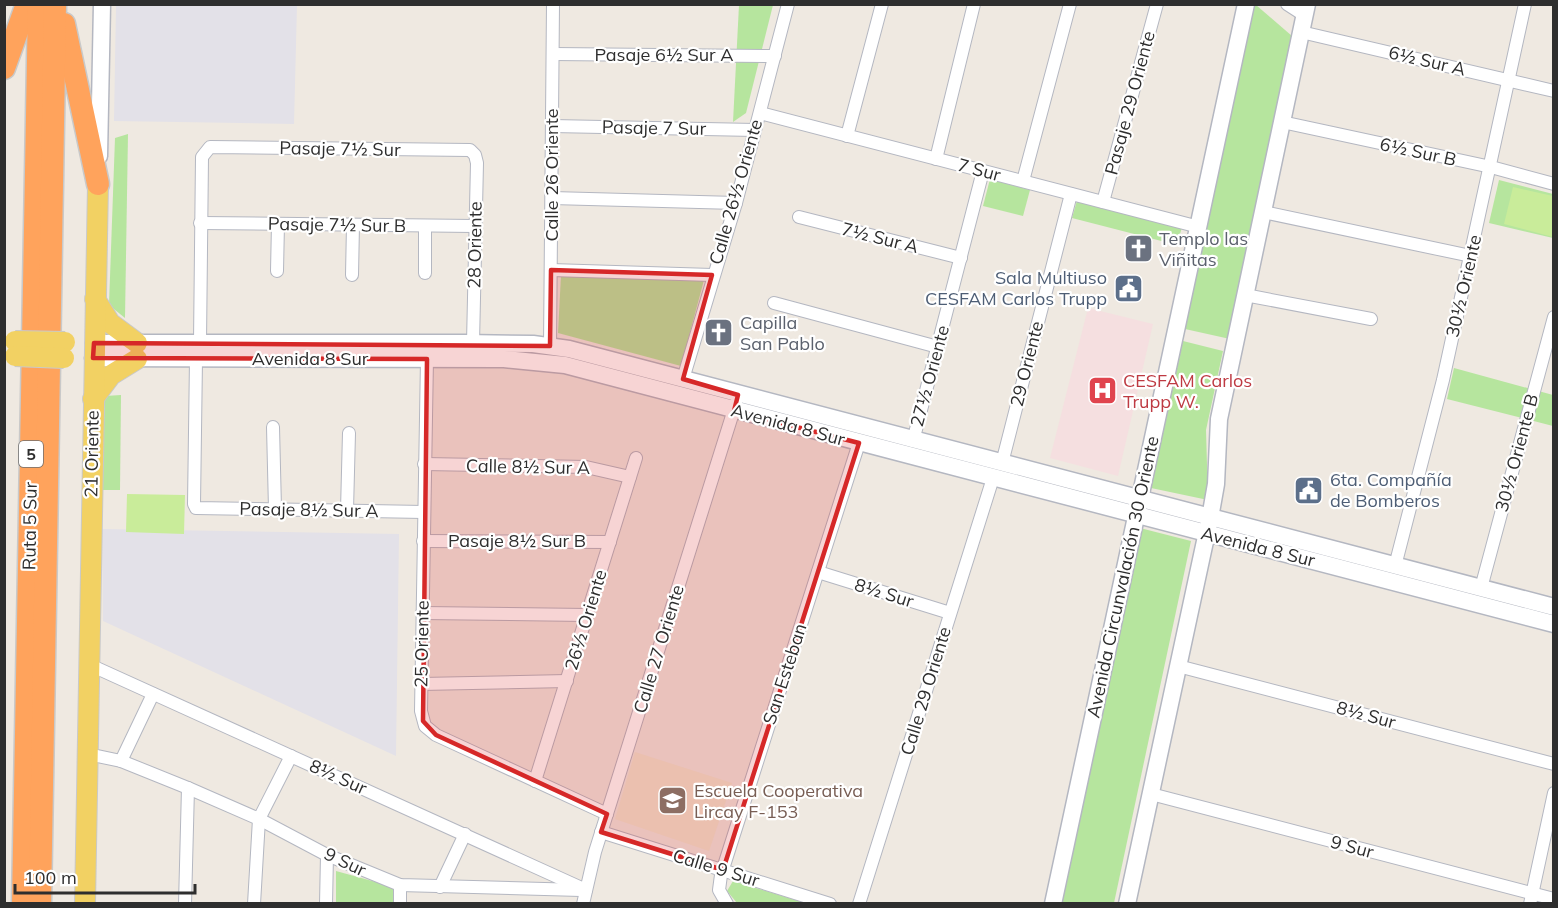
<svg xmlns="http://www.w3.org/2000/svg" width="1558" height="908" font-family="Mulish,sans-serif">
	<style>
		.industrial { fill: #e3e1e8 }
		.education { fill: #f0e6d1 }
		.medical { fill: #f5dfe0 }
		.green { fill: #b6e59e }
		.pitch { fill: #c9ec9a }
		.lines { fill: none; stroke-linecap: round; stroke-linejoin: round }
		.street-casing { stroke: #b4b7c1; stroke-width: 14 }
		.secondary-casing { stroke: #b4b7c1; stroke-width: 19 }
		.primary-casing { stroke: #c9c9c9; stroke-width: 22 }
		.highway-casing { stroke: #c9c9c9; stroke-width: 25 }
		.street { stroke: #fff; stroke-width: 12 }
		.secondary { stroke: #fff; stroke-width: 16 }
		.primary { stroke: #f2d163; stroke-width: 20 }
		.highway { stroke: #ffa35c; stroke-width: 22 }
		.primary-bridge-casing { stroke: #c9c9c9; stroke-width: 22; stroke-linecap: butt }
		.primary-bridge { stroke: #f2d163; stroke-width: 20 }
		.marked { fill: #d62828; fill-opacity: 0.2; stroke: #d62828; stroke-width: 4.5; stroke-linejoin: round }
		.labels { text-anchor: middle; stroke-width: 4.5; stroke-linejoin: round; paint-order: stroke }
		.shield { fill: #fff; stroke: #6d6d6d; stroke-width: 1.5 }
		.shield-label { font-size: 16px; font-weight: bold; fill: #2e2e2e }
		.street-label { font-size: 18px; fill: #2e2e2e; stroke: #fff }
		.worship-label { font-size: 18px; fill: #5b616d; stroke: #fff; text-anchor: start }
		.service-label { font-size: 18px; fill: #4e5e75; stroke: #fff; text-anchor: end }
		.health-label { font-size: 18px; fill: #be3a42; stroke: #fff; text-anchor: start }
		.education-label { font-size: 18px; fill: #785e54; stroke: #fff; text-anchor: start }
	</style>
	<rect width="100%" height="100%" fill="#efe9e1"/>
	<g class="industrial">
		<polygon points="116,5 297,5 294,124 114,121"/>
		<polygon points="102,529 399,534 396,756 103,621"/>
	</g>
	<polygon class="education" points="635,752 732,783 709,851 615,819"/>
	<polygon class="medical" points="1088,308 1153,324 1118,476 1050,458"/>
	<g class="green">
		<polygon points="739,5 773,5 746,113 733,122"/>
		<polygon points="1252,5 1256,5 1292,36 1230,339 1185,329"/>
		<polygon points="128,134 125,318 109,305 115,138"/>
		<polygon points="990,179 1030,190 1023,216 983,206"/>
		<polygon points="1499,180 1553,194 1553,238 1489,223"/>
		<polygon points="1078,197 1182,227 1177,245 1072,218"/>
		<polygon points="561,275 704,280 681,366 558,333"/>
		<polygon points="1183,341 1223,351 1206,430 1208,500 1151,488"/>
		<polygon points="1454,368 1553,395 1553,426 1447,399"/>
		<polygon points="121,395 120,490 101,490 105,396"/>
		<polygon points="1140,528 1191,541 1114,903 1060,904"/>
		<polygon points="336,871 394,887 393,903 336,904"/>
		<polygon points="733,881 805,903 737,903 727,891"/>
	</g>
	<g class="pitch">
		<polygon points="1513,187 1553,196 1553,237 1504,224"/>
		<polygon points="127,494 185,495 184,534 126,532"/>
	</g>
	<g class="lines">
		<defs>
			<g id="street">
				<polyline points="1287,4 1304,15"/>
				<polyline points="1301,32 1554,91"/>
				<polyline points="553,54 775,56"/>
				<polyline points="760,113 1199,227"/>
				<polyline points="1282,122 1491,167 1554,184"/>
				<polyline points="552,126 755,130"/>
				<polyline points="847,136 882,4"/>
				<polyline points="936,159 974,4"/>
				<polyline points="1023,181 1070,4"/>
				<polyline points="552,198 736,203"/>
				<polyline points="1103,202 1157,4"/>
				<polyline points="1263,212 1471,256"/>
				<polyline points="799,217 961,258"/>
				<polyline points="200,223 474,226"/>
				<polyline points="551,270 712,275"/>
				<polyline points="277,271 278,224"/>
				<polyline points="425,273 425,226"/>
				<polyline points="352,275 353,225"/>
				<polyline points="1245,295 1371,319"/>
				<polyline points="774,303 938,347"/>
				<polyline points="200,342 202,157 210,147 470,150 475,155 477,163 473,343"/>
				<polyline points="550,346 553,4"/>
				<polyline points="196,359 194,504 196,508 424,512"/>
				<polyline points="427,359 421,711 425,726 436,735 607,814"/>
				<polyline points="683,379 736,203 788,4"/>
				<polyline points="273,427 275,509"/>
				<polyline points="913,441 983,171"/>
				<polyline points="1002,463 1071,194"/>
				<polyline points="424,464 586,467 630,477"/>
				<polyline points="347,510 349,433"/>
				<polyline points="423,541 610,542"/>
				<polyline points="1395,566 1443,380 1525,4"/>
				<polyline points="818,572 950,613"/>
				<polyline points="1481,588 1554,317"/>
				<polyline points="422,613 587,615"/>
				<polyline points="90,665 586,890"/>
				<polyline points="1178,666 1554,764"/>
				<polyline points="421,684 567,681"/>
				<polyline points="88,754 121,761 188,788 259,819 327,855 400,885 581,890"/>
				<polyline points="121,761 153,694"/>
				<polyline points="535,781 636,458"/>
				<polyline points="1151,794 1554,899"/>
				<polyline points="601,832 830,904"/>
				<polyline points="440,887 465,834"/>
				<polyline points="185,904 188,788"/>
				<polyline points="254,904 259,819 291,756"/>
				<polyline points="326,904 327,855"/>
				<polyline points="400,904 400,885"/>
				<polyline points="583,904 595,852 736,403"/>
				<polyline points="727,904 719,890 721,875 859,443"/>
				<polyline points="859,904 993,478"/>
				<polyline points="1530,904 1554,793"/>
			</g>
			<g id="secondary">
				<polyline points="99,156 102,4"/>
				<polyline points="94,343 464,343 533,344 569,349 1554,607"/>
				<polyline points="93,358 504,359 565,365 1554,624"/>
				<polyline points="1053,904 1246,4"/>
				<polyline points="1127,904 1210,518 1216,484 1219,419 1307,4"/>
			</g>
			<g id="primary">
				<polyline points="95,299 110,323 137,343"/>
				<polyline points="93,399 111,375 137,359"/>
				<polyline points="85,904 98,184"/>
			</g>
			<g id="highway">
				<polyline points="64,24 98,184"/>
				<polyline points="4,68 27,4"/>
				<polyline points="23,904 39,4"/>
				<polyline points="40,904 55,4"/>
			</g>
		</defs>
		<use href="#street" class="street-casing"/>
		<use href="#secondary" class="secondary-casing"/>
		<use href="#primary" class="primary-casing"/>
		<use href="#highway" class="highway-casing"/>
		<use href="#street" class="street"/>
		<use href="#secondary" class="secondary"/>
		<use href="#primary" class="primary"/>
		<use href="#highway" class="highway"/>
		<defs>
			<g id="primary-bridge">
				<polyline points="15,341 65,342"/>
				<polyline points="15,356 64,358"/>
			</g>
		</defs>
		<use href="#primary-bridge" class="primary-bridge-casing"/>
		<use href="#primary-bridge" class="primary-bridge"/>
	</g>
	<path class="marked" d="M551,270L712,275L683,379L738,395L734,411L859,443L723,870L601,832L607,814L436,735L423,721L427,359L93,358L94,343L550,346Z"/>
	<defs>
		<symbol id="church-square" viewBox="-11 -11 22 22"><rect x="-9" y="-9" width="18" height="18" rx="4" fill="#6b7280" stroke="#fff"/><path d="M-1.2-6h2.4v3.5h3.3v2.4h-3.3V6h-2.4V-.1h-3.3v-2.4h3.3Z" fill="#fff"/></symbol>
		<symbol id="civic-square" viewBox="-11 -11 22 22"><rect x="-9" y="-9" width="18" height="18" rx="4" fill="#5c6f8a" stroke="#fff"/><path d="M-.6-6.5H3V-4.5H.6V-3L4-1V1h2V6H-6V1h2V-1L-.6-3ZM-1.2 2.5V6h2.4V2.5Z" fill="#fff"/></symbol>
		<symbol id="hospital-square" viewBox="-11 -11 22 22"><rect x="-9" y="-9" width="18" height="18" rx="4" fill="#e0444e" stroke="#fff"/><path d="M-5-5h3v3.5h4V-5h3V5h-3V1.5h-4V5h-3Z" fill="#fff"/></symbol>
		<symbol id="school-square" viewBox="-11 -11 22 22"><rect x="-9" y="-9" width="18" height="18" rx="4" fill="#8d6e63" stroke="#fff"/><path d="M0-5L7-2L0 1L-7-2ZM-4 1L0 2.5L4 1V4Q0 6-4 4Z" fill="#fff"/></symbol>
	</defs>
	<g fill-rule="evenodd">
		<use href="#church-square" x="1122" y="232" width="33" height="33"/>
		<use href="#civic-square" x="1112" y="272" width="33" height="33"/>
		<use href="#church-square" x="702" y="316" width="33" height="33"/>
		<use href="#hospital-square" x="1086" y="374" width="33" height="33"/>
		<use href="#civic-square" x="1292" y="474" width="33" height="33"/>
		<use href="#school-square" x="656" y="784" width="33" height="33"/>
	</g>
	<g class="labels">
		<rect class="shield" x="19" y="441" width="24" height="26" rx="4.5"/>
		<g class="shield-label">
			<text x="31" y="460">5</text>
		</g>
		<g class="street-label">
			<text x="664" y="61">Pasaje 6½ Sur A</text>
			<text transform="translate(1427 61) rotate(13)" y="6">6½ Sur A</text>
			<text transform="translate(1130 103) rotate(-75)" y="6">Pasaje 29 Oriente</text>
			<text transform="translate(654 128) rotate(1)" y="6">Pasaje 7 Sur</text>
			<text transform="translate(340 149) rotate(1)" y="6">Pasaje 7½ Sur</text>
			<text transform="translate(1418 152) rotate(12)" y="6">6½ Sur B</text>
			<text transform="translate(979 170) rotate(15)" y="6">7 Sur</text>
			<text transform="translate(552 175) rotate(-90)" y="6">Calle 26 Oriente</text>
			<text transform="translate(736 192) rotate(-74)" y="6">Calle 26½ Oriente</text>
			<text transform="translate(337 225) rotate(1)" y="6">Pasaje 7½ Sur B</text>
			<text transform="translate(880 238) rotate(14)" y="6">7½ Sur A</text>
			<text transform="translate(475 245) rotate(-89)" y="6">28 Oriente</text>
			<text transform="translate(1464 286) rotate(-77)" y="6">30½ Oriente</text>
			<text x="310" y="365">Avenida 8 Sur</text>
			<text transform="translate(1027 364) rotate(-76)" y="6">29 Oriente</text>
			<text transform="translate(930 376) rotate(-75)" y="6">27½ Oriente</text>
			<text transform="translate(788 425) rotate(15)" y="6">Avenida 8 Sur</text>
			<text transform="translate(1517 453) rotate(-75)" y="6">30½ Oriente B</text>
			<text transform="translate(92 454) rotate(-89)" y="6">21 Oriente</text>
			<text transform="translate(528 467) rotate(1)" y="6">Calle 8½ Sur A</text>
			<text transform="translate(309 510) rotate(1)" y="6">Pasaje 8½ Sur A</text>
			<text transform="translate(30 526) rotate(-89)" y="6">Ruta 5 Sur</text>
			<text x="517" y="547">Pasaje 8½ Sur B</text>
			<text transform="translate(1258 547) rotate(14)" y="6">Avenida 8 Sur</text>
			<text transform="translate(1123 577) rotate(-78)" y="6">Avenida Circunvalación 30 Oriente</text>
			<text transform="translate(884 593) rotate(17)" y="6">8½ Sur</text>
			<text transform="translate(586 620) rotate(-73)" y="6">26½ Oriente</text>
			<text transform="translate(422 644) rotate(-89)" y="6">25 Oriente</text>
			<text transform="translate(659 649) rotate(-73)" y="6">Calle 27 Oriente</text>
			<text transform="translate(785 674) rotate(-72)" y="6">San Esteban</text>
			<text transform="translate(926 691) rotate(-73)" y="6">Calle 29 Oriente</text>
			<text transform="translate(1366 715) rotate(15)" y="6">8½ Sur</text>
			<text transform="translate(338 777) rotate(24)" y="6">8½ Sur</text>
			<text transform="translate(1352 847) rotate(15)" y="6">9 Sur</text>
			<text transform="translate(345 862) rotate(25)" y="6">9 Sur</text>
			<text transform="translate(716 868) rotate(17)" y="6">Calle 9 Sur</text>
		</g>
		<g class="worship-label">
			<text x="1159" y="245">Templo las<tspan x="1159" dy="21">Viñitas</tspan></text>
			<text x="740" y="329">Capilla<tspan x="740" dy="21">San Pablo</tspan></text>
		</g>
		<g class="service-label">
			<text x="1107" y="284">Sala Multiuso<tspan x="1107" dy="21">CESFAM Carlos Trupp</tspan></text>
			<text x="1330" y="486" text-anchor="start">6ta. Compañía<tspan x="1330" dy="21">de Bomberos</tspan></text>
		</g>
		<g class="health-label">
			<text x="1123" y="387">CESFAM Carlos<tspan x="1123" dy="21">Trupp W.</tspan></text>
		</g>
		<g class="education-label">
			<text x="694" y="797">Escuela Cooperativa<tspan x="694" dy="21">Lircay F-153</tspan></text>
		</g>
	</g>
	<rect width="1558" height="908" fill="none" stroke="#2e2e2e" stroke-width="12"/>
	<path d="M15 884v9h180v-9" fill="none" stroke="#2e2e2e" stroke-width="3"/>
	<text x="24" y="884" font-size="18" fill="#2e2e2e" stroke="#ffffff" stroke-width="4.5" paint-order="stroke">100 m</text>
</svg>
